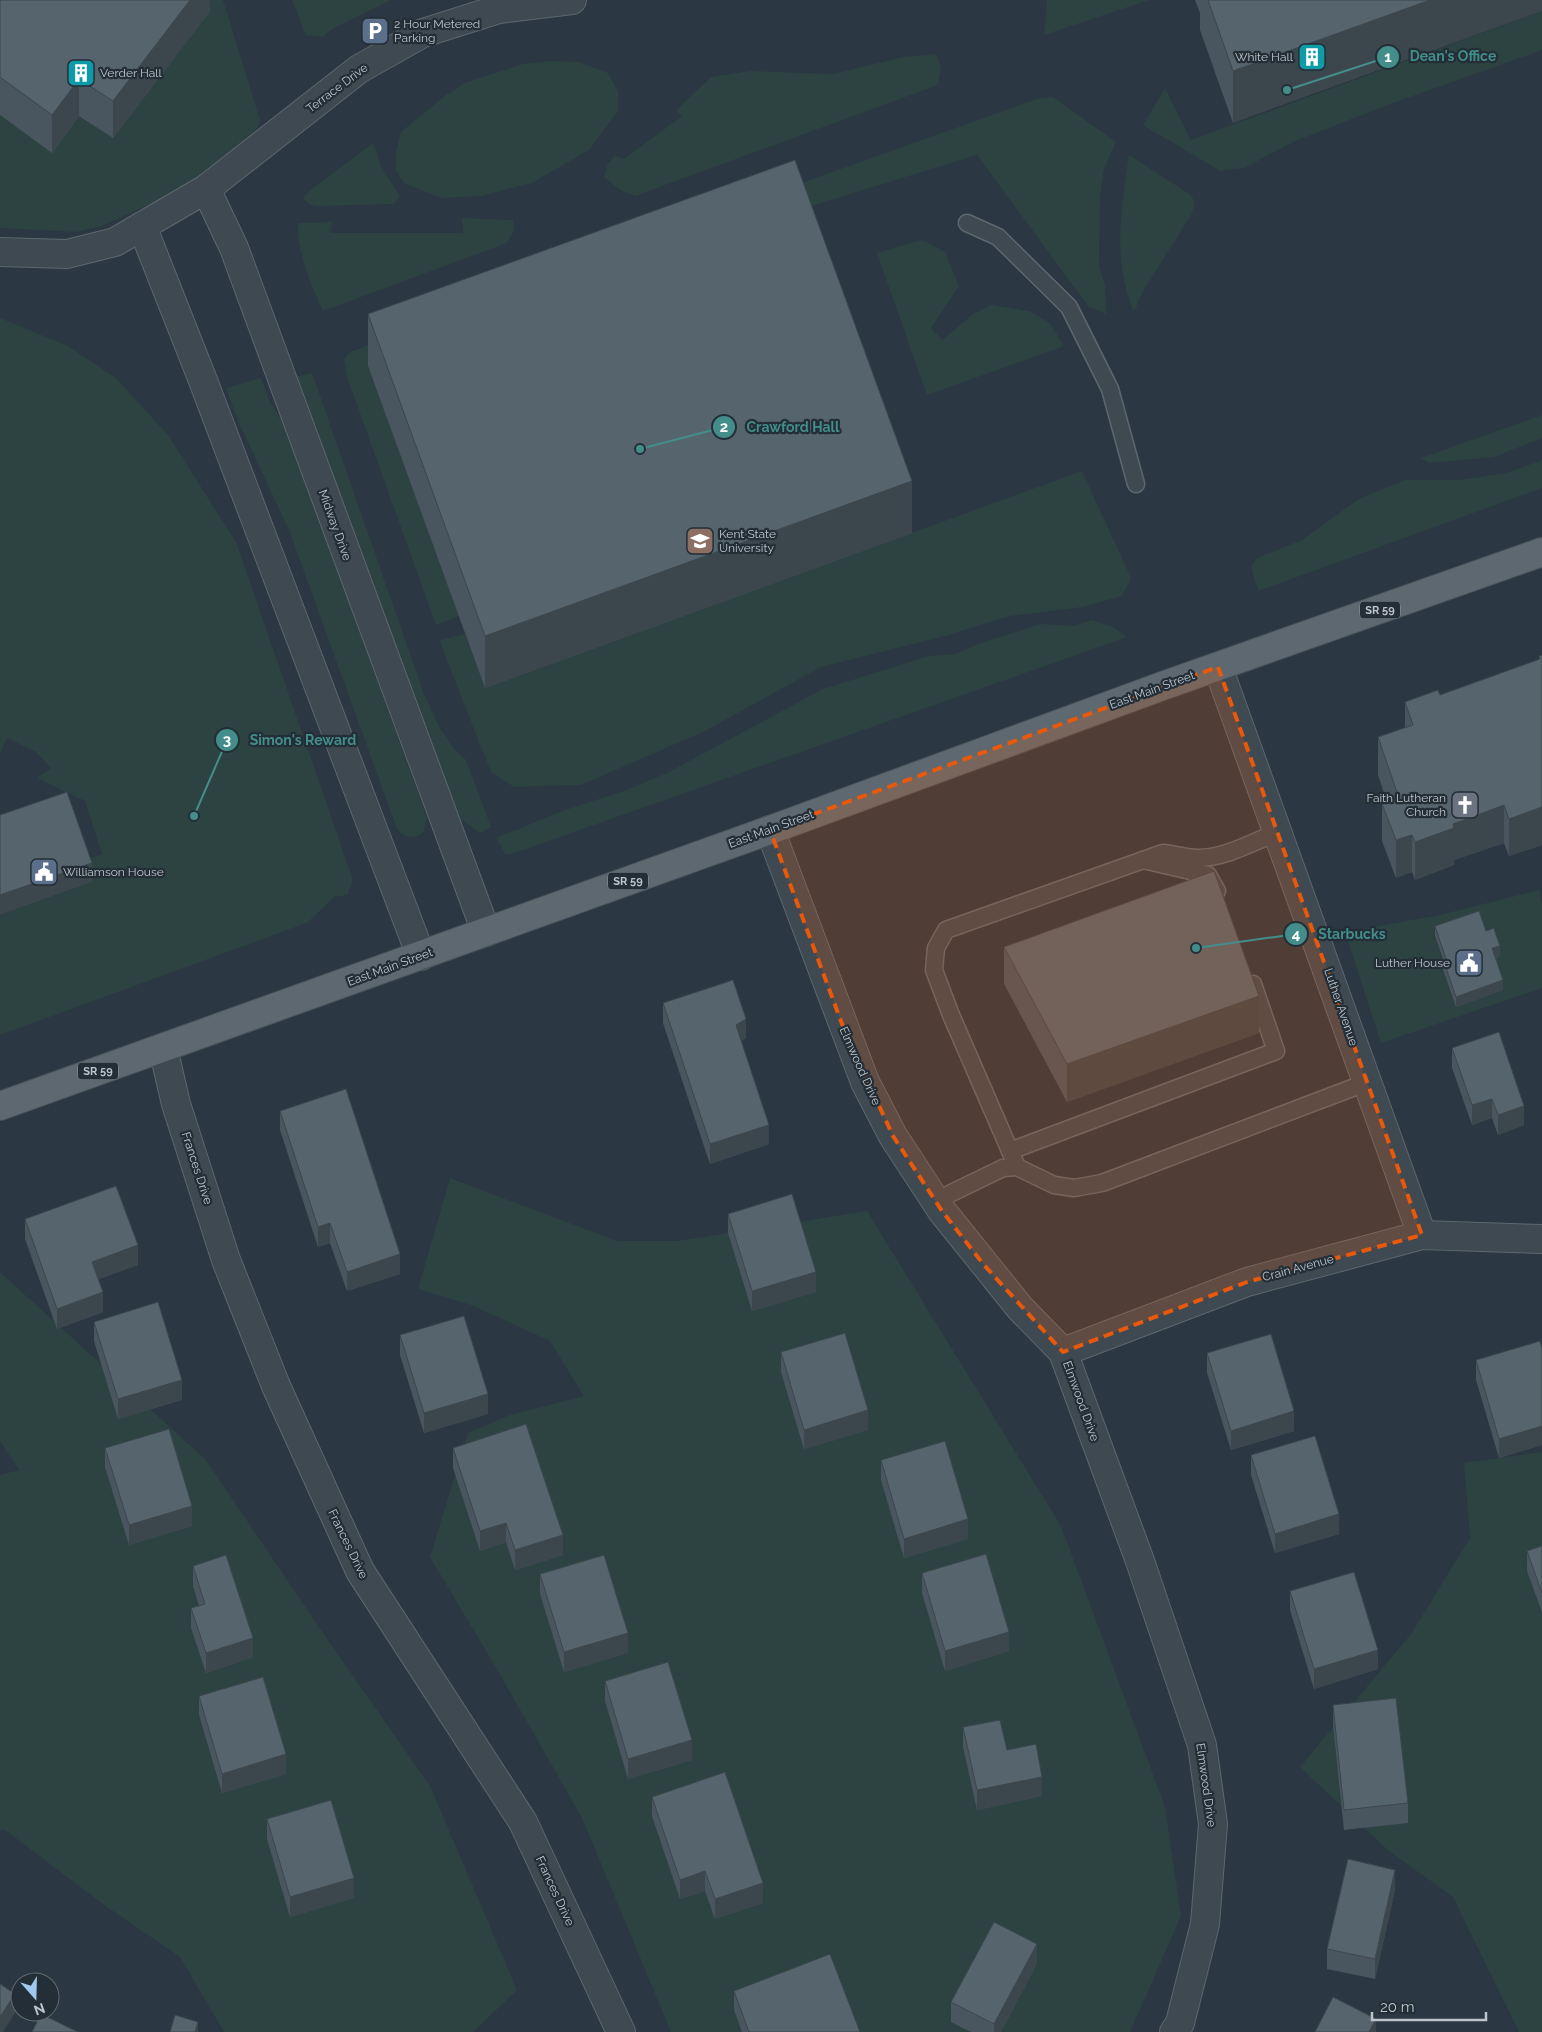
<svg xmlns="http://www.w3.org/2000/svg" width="1542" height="2032" font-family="Raleway,sans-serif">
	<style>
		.green { fill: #2d4342 }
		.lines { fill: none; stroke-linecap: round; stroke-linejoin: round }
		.lane-casing { stroke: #5d676f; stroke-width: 19 }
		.street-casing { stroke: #5d676f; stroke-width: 30 }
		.primary-casing { stroke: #48525b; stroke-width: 30 }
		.lane { stroke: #3f4952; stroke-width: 16 }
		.street { stroke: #3f4952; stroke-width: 28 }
		.primary { stroke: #5d6871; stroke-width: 28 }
		.wall { fill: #4a565f }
		.shaded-wall { fill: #3c464d }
		.building { fill: #56646e; stroke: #3c464d }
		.marked { fill: #e8590c; fill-opacity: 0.2; stroke: #e8590c; stroke-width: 4; stroke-dasharray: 10 6; stroke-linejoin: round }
		.labels { text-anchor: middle; stroke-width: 4.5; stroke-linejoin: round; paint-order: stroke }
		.shield { fill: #232e37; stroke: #8e979f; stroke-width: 1 }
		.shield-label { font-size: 11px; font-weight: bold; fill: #bcc4cb }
		.poi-label { font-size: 12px; fill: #bcc4cb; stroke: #232e37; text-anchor: start }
		.street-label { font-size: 12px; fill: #bcc4cb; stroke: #232e37 }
		.leader { fill: none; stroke: #438d8a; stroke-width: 2 }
		.callout-dot { fill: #438d8a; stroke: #232e37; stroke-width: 2 }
		.mark-label { font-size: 15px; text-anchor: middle; font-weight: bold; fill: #fff }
		.callout-label { font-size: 14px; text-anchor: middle; font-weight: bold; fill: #438d8a; stroke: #232e37; stroke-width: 4.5; stroke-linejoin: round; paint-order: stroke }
	</style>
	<rect width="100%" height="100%" fill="#2b3742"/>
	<g class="green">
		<polygon points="196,0 223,0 260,120 251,148 211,174 168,196 101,226 76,232 0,228 0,115 52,152 79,116"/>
		<polygon points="292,0 391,0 332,29 323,37 306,35"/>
		<polygon points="1047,0 1149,0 1044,35"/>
		<polygon points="1542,11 1542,50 1382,107 1293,142 1244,168 1220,171 1143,125 1165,88 1191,140"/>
		<polygon points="936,54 941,66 938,85 635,196 622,191 604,177 607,165 615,156 624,159 682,116 676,110 711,77 750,71 832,74 904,57"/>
		<polygon points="551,61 579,62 608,73 618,92 618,111 589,150 532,183 481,196 441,198 404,183 396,171 396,151 401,132 446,95 467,82 523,64"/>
		<polygon points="1053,97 1116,142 1104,168 1100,197 1099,266 1105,285 1106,314 1088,306 977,155 795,211 627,245 1040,98"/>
		<path d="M372,144C378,151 378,158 381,166C387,178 395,186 400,197L393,204L316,206L309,204L303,198L313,188Z"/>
		<path d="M1129,155L1191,195L1195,203L1191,215L1143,291L1134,312C1112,262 1121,207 1129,155Z"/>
		<path d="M462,218L513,220L514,230L507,243L323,311C312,287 296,250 298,223L332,222L330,233H463Z"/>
		<polygon points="922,240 945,252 959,286 931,328 942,340 973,314 991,305 1029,311 1050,323 1064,346 927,395 877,253"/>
		<polygon points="528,288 368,366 459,616 436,625 347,377 344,359 350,352"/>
		<polygon points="0,318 68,346 116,378 168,435 236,542 353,880 347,895 334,897 308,922 285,931 0,1035 0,915 92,882 85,861 102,854 85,801 37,778 51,768 36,752 7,738 0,754"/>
		<polygon points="312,373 423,691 438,725 454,749 466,760 491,827 480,833 461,819 446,788 293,377"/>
		<path d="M261,378L269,400L285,426L427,818L423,833C412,839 404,838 397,829L289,530L238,421L226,388Z"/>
		<polygon points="1542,415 1542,438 1494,457 1429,463 1421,458"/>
		<polygon points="1542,460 1542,488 1258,591 1251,566 1257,558 1302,540 1359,499 1405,480 1459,480 1507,473"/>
		<polygon points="1082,471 1131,578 1122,596 1083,607 1009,616 949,635 821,667 703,732 581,785 514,787 491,772 439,640 465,634 485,688"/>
		<polygon points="1091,620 1113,627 1127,637 526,849 506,855 496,838 565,810 624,791 667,773 823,689 929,656 955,654 978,644 1041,624 1074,626"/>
		<polygon points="1539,890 1542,904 1542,988 1381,1043 1345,932 1440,915"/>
		<polygon points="450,1178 617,1241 678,1241 867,1211 1061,1526 1165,1807 1181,1916 1130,2032 671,2032 582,1818 495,1666 430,1557 468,1433 510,1415 584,1396 550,1341 471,1305 418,1289"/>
		<polygon points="0,1272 206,1460 323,1633 430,1786 517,1990 473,2032 224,2032 180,1957 107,1907 5,1830 0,1830 0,1475 19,1470 0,1441"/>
		<polygon points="1542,1452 1542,2032 1519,2032 1453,1897 1389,1851 1300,1767 1411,1634 1470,1538 1464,1463"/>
	</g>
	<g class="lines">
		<defs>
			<g id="lane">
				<polyline points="967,223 998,237 1069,307 1110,389 1136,484"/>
				<polyline points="1143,860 1208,875 1217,891"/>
				<polyline points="1010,1151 1276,1051 1253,984"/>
				<path d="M1017,1167L951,1015L934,970L936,948L946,930L1163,853C1174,854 1187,858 1198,858C1225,858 1253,842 1278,832"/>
				<polyline points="935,1201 1003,1168 1017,1167 1054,1185 1074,1188 1102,1183 1368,1082"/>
			</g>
			<g id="street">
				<polyline points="206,189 234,248 486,932"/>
				<polyline points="142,226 202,378 421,956"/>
				<polyline points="0,252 67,254 115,242 206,189 359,69 423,33 499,9 572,0"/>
				<polyline points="1218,667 1422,1235"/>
				<polyline points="770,830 865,1082 893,1136 942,1211 1020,1308 1063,1352 1140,1561 1202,1745 1213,1824 1205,1924 1180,2023 1174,2032"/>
				<polyline points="163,1048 176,1104 226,1260 276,1386 360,1571 523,1822 621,2032"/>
				<polyline points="1063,1352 1247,1282 1422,1235 1542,1239"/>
			</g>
			<polyline id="primary" points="0,1106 770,830 1165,685 1542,552"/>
		</defs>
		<use href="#lane" class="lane-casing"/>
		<use href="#street" class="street-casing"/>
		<use href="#primary" class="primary-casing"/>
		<use href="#lane" class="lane"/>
		<use href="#street" class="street"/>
		<use href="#primary" class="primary"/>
	</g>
	<g class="wall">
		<polygon points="0,0 210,0 210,11 113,138 79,116 52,153 0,115"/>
		<polygon points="1195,0 1542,0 1233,123 1200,30 1200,13"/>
		<polygon points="368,314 912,533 485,688 368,366"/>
		<polygon points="1542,655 1542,845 1509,856 1504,843 1454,860 1454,865 1415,880 1412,872 1396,878 1382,841 1382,804 1387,802 1378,775 1378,737 1405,728 1405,702 1440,695 1539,660 1539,656"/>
		<polygon points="1435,926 1486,931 1500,956 1496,958 1503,990 1456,1007 1443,969 1443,959 1435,936"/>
		<polygon points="1004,947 1259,1033 1067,1102 1004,984"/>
		<polygon points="663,1003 746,1038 741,1041 769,1144 710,1164 663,1023"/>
		<polygon points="1452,1048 1524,1125 1498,1135 1492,1118 1472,1125 1452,1068"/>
		<polygon points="280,1111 400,1274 347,1291 330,1243 318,1247 280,1130"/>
		<polygon points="728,1214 816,1292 752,1311 728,1233"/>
		<polygon points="25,1219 138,1265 98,1279 103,1312 57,1329 25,1239"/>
		<polygon points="94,1322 182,1400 118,1419 94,1341"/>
		<polygon points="400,1335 488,1414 424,1433 400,1355"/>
		<polygon points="1542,1349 1542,1445 1499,1458 1476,1380 1476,1360"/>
		<polygon points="781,1352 868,1430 804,1449 781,1372"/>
		<polygon points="1207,1353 1294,1431 1231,1450 1207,1373"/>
		<polygon points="105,1448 192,1526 129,1545 105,1467"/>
		<polygon points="453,1448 563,1555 515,1570 506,1542 480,1551 453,1468"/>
		<polygon points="1251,1455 1339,1534 1275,1553 1251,1475"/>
		<polygon points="881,1460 968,1539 904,1558 881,1480"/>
		<polygon points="1542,1546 1542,1612 1527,1571 1527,1551"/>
		<polygon points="193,1566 253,1657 206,1673 191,1628 191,1608 199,1606 193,1586"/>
		<polygon points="922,1573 1009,1651 945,1671 922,1593"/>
		<polygon points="540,1574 628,1653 564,1672 540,1594"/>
		<polygon points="1290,1591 1378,1669 1314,1689 1290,1610"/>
		<polygon points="605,1681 692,1760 628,1779 605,1701"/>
		<polygon points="199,1696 286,1774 222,1793 199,1715"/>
		<polygon points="1333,1705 1408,1803 1408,1823 1344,1830 1333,1724"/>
		<polygon points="963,1727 1007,1750 1042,1796 977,1810 963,1747"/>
		<polygon points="652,1797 763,1903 715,1919 705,1891 680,1899 652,1816"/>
		<polygon points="267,1819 354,1898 290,1917 267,1839"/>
		<polygon points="1395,1890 1375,1979 1327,1969 1327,1949"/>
		<polygon points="1037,1963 1001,2032 971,2032 951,2022 951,2002"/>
		<polygon points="734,1991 860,2032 742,2032 734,2010"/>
	</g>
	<g class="shaded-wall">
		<polygon points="190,0 210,0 210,11 113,138 113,101"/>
		<polygon points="1430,0 1542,0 1542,11 1233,123 1233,71"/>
		<polygon points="79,79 79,116 52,153 52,115"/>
		<polygon points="912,481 912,533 485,688 485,636"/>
		<polygon points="1504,805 1504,843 1454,860 1454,865 1415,880 1415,842 1453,824"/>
		<polygon points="1542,807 1542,845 1509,856 1509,819"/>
		<polygon points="1412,835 1412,872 1396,878 1396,840"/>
		<polygon points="92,863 92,882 0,915 0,895"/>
		<polygon points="1500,946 1500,956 1492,958 1492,948"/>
		<polygon points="1503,980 1503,990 1456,1007 1456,997"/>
		<polygon points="1259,996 1259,1033 1067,1102 1067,1064"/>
		<polygon points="746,1019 746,1038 736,1045 736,1025"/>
		<polygon points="1492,1099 1492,1118 1472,1125 1472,1105"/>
		<polygon points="1524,1106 1524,1125 1498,1135 1498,1115"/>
		<polygon points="769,1125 769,1144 710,1164 710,1144"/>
		<polygon points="330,1223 330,1243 318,1247 318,1227"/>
		<polygon points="138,1245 138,1265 92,1282 92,1262"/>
		<polygon points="400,1254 400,1274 347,1291 347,1272"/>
		<polygon points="816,1272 816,1292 752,1311 752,1291"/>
		<polygon points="103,1292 103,1312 57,1329 57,1309"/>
		<polygon points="182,1380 182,1400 118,1419 118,1399"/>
		<polygon points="488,1394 488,1414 424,1433 424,1413"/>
		<polygon points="868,1410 868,1430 804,1449 804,1430"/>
		<polygon points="1294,1411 1294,1431 1231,1450 1231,1431"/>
		<polygon points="1542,1426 1542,1445 1499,1458 1499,1439"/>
		<polygon points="192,1506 192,1526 129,1545 129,1525"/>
		<polygon points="1339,1514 1339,1534 1275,1553 1275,1534"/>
		<polygon points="968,1519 968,1539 904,1558 904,1539"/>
		<polygon points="506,1523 506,1542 480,1551 480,1531"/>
		<polygon points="563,1535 563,1555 515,1570 515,1550"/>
		<polygon points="1009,1632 1009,1651 945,1671 945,1651"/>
		<polygon points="628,1633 628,1653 564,1672 564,1652"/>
		<polygon points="253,1638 253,1657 206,1673 206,1653"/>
		<polygon points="1378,1650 1378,1669 1314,1689 1314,1669"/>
		<polygon points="692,1740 692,1760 628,1779 628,1759"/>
		<polygon points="286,1754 286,1774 222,1793 222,1774"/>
		<polygon points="1042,1777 1042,1796 977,1810 977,1790"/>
		<polygon points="1395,1870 1395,1890 1375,1979 1375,1959"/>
		<polygon points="705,1871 705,1891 680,1899 680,1880"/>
		<polygon points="354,1878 354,1898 290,1917 290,1897"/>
		<polygon points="763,1883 763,1903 715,1919 715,1899"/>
		<polygon points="1037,1944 1037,1963 1001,2032 994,2032 994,2024"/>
		<polygon points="15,1994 15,2013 3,2032 0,2032 0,2017"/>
		<polygon points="1376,2019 1376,2032 1369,2032"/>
		<polygon points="198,2022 198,2032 195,2032"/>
	</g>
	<g class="building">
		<polygon points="0,0 190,0 113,101 79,79 52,115 0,77"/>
		<polygon points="1208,0 1430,0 1233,71"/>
		<polygon points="795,160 912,481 485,636 368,314"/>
		<polygon points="1542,655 1542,807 1509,819 1504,805 1453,824 1454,828 1415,842 1412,835 1396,840 1382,804 1399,798 1378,737 1413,725 1405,702 1438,690 1440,695 1540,659 1539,656"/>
		<polygon points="67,792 92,863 0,895 0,815"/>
		<polygon points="1214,871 1259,996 1067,1064 1004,947"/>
		<polygon points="1479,911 1486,931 1494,928 1495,932 1500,946 1492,948 1503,980 1456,997 1443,959 1446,959 1435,926"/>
		<polygon points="733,980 746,1019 736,1025 769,1125 710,1144 663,1003"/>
		<polygon points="1499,1032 1524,1106 1498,1115 1492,1099 1472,1105 1452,1048"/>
		<polygon points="346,1089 400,1254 347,1272 330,1223 318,1227 280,1111"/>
		<polygon points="116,1186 138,1245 92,1262 103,1292 57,1309 25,1219"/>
		<polygon points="792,1194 816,1272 752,1291 728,1214"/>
		<polygon points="158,1302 182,1380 118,1399 94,1322"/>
		<polygon points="464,1316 488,1394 424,1413 400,1335"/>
		<polygon points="845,1333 868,1410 804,1430 781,1352"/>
		<polygon points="1271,1334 1294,1411 1231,1431 1207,1353"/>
		<polygon points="1540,1341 1542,1349 1542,1426 1499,1439 1476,1360"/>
		<polygon points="526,1424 563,1535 515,1550 506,1523 480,1531 453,1448"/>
		<polygon points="169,1429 192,1506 129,1525 105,1448"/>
		<polygon points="1315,1436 1339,1514 1275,1534 1251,1455"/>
		<polygon points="945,1441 968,1519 904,1539 881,1460"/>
		<polygon points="1542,1546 1542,1593 1527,1551"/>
		<polygon points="986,1554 1009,1632 945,1651 922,1573"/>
		<polygon points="226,1555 253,1638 206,1653 191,1608 205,1604 193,1566"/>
		<polygon points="604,1555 628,1633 564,1652 540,1574"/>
		<polygon points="1354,1572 1378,1650 1314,1669 1290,1591"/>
		<polygon points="668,1662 692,1740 628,1759 605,1681"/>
		<polygon points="263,1677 286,1754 222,1774 199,1696"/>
		<polygon points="1396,1698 1408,1803 1344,1810 1333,1705"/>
		<polygon points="1000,1720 1007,1750 1036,1744 1042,1777 977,1790 963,1727"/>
		<polygon points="725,1772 763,1883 715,1899 705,1871 680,1880 652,1797"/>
		<polygon points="331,1800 354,1878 290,1897 267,1819"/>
		<polygon points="1348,1859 1395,1870 1375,1959 1327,1949"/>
		<polygon points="994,1922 1037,1944 994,2024 951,2002"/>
		<polygon points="830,1954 860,2032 749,2032 734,1991"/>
		<polygon points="0,1984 15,1994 0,2017"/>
		<polygon points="1333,1997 1376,2019 1369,2032 1315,2032"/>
		<polygon points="41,2014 78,2032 32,2032"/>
		<polygon points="175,2015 198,2022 195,2032 170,2032"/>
	</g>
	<path class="marked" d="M1218,667L1422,1235L1247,1282L1063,1352L984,1265L942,1211L893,1136L845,1032L770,830Z"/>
	<defs>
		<symbol id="parking-square" viewBox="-11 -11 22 22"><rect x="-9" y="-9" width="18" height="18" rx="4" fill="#5c6f8a" stroke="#232e37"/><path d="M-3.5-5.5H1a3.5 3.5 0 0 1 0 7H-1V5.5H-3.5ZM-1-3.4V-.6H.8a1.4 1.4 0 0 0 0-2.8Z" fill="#fff"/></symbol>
		<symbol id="building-square" viewBox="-11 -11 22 22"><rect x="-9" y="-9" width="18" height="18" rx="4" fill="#0f9aa8" stroke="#232e37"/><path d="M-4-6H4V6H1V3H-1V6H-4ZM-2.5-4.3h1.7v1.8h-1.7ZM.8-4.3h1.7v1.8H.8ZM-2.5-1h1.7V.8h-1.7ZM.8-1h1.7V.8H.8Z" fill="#fff"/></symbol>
		<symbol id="university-square" viewBox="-11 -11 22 22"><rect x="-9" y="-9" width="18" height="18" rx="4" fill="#8d6e63" stroke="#232e37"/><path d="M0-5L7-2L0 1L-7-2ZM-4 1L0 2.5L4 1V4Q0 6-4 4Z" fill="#fff"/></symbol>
		<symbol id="church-square" viewBox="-11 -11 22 22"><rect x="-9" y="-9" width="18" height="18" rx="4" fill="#6b7280" stroke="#232e37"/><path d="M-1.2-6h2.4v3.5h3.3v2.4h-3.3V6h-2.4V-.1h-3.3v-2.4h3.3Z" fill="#fff"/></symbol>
		<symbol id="civic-square" viewBox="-11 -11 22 22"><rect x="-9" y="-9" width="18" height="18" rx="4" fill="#5c6f8a" stroke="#232e37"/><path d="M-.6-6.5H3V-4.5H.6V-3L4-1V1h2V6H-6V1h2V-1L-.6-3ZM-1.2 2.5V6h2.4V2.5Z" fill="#fff"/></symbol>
	</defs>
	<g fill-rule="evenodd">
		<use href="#parking-square" x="359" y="15" width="32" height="32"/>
		<use href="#building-square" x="1296" y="41" width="32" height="32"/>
		<use href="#building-square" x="65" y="57" width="32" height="32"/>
		<use href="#university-square" x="684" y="525" width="32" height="32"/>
		<use href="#church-square" x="1449" y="789" width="32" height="32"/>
		<use href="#civic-square" x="28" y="856" width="32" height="32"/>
		<use href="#civic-square" x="1453" y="947" width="32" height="32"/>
	</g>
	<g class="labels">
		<g class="shield">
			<rect x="1360" y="601.5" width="40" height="17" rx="4"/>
			<rect x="608" y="872.5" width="40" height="17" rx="4"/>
			<rect x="78" y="1062.5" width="40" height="17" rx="4"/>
		</g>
		<g class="shield-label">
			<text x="1380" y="614">SR 59</text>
			<text x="628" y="885">SR 59</text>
			<text x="98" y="1075">SR 59</text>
		</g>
		<g class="poi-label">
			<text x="394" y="28">2 Hour Metered<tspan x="394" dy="14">Parking</tspan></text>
			<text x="1293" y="61" text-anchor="end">White Hall</text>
			<text x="100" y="77">Verder Hall</text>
			<text x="719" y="538">Kent State<tspan x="719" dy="14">University</tspan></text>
			<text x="1446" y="802" text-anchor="end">Faith Lutheran<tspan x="1446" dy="14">Church</tspan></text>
			<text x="63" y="876">Williamson House</text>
			<text x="1450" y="967" text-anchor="end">Luther House</text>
		</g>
		<g class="street-label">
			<text transform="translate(337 88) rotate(-37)" y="4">Terrace Drive</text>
			<text transform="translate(335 525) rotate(70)" y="4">Midway Drive</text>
			<text transform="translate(1152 690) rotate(-20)" y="4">East Main Street</text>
			<text transform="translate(771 829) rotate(-20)" y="4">East Main Street</text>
			<text transform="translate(390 967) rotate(-20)" y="4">East Main Street</text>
			<text transform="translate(1341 1007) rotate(71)" y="4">Luther Avenue</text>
			<text transform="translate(860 1066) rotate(66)" y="4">Elmwood Drive</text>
			<text transform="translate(197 1168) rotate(72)" y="4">Frances Drive</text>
			<text transform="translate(1298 1268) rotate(-15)" y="4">Crain Avenue</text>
			<text transform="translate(1081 1401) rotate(70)" y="4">Elmwood Drive</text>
			<text transform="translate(348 1544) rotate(64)" y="4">Frances Drive</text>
			<text transform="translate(1206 1785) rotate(82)" y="4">Elmwood Drive</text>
			<text transform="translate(555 1891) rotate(65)" y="4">Frances Drive</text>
		</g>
	</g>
	<path class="leader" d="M1287 90L1388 57M640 449L724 427M194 816L227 740M1196 948L1296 934"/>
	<g class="callout-dot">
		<circle cx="1287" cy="90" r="5"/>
		<circle cx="640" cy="449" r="5"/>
		<circle cx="194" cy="816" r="5"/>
		<circle cx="1196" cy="948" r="5"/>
		<circle cx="1388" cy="57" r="12"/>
		<circle cx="724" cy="427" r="12"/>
		<circle cx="227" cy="740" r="12"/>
		<circle cx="1296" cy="934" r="12"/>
	</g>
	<g class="mark-label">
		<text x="1388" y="62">1</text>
		<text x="724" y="432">2</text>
		<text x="227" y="745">3</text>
		<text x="1296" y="939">4</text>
	</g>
	<g class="callout-label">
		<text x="1453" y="61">Dean's Office</text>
		<text x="793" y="432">Crawford Hall</text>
		<text x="303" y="745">Simon's Reward</text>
		<text x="1352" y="939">Starbucks</text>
	</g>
	<g transform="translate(35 1997) rotate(160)"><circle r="24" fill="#232e37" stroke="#606a72"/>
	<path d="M0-4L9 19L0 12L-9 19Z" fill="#9ec8ee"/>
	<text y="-8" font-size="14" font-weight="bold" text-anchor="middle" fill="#bcc4cb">N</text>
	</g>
	<path d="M1372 2012v8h114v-8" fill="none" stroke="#bcc4cb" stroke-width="2.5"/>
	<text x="1380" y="2012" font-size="15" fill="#bcc4cb" stroke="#232e37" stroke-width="4" paint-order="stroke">20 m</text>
</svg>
